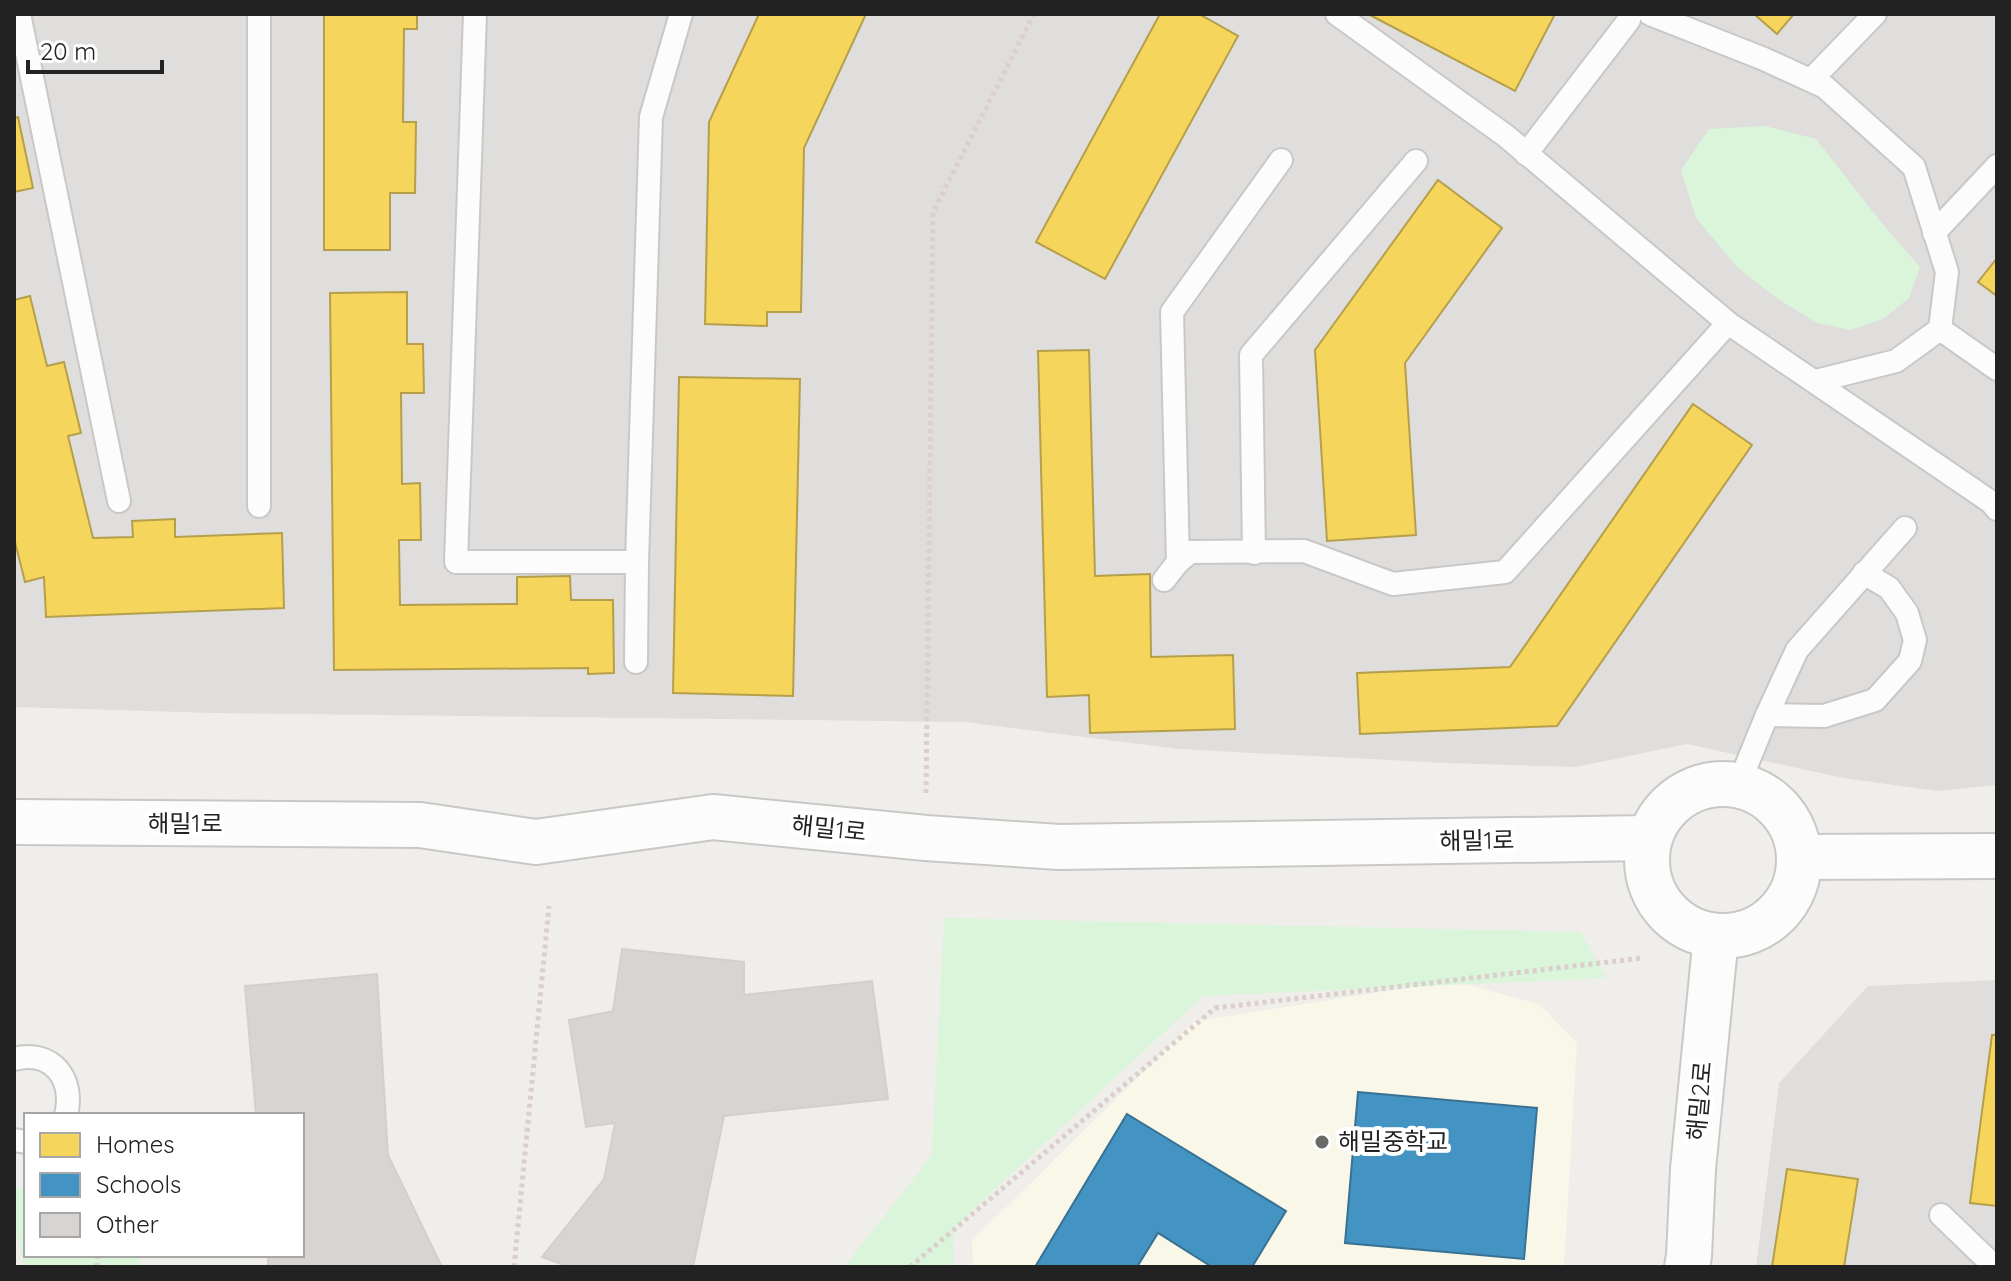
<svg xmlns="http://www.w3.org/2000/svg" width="2011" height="1281" font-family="Quicksand,'Noto Sans KR',sans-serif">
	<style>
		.residential { fill: #dfdedc }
		.education { fill: #f8f7e8 }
		.park { fill: #daf5da }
		.homes { fill: #f6d55c; stroke: #b69f4b; stroke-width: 2 }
		.schools { fill: #4393c3; stroke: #397193; stroke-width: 2 }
		.building { fill: #d7d4d2; stroke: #d3d0cc; stroke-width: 2 }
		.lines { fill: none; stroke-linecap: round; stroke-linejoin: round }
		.service-casing { stroke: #c9c8c7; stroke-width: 26 }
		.tertiary-casing { stroke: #c9c8c7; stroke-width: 48 }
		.path { stroke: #dccecd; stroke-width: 5; stroke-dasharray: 4 4; stroke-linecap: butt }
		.service { stroke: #fdfcfc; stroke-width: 22 }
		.tertiary { stroke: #fdfcfc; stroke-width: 44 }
		.poi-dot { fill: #6a6968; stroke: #fff; stroke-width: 3 }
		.labels { text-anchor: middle; stroke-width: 8; stroke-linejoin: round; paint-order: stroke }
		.street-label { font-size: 24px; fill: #222; stroke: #fff }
		.poi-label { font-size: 24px; fill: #222; stroke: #fff; text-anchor: start }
	</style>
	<rect width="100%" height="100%" fill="#f0eeeb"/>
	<g class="residential">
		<polygon points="14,14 1997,14 1997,785 1937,791 1843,778 1687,744 1576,767 1446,763 1179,749 965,722 214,713 14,707"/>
		<polygon points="1997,980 1997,1267 1756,1267 1779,1083 1868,986"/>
	</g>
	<polygon class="education" points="1453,981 1539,1004 1577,1043 1564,1267 973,1267 972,1241 1195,1021"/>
	<g class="park">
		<polygon points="1765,126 1816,139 1880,221 1920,267 1909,298 1883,319 1850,330 1817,323 1778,299 1738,268 1696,218 1681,170 1709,129"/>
		<polygon points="944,918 1581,932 1606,978 1203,996 953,1228 954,1267 844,1267 932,1155"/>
		<polygon points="14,1187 26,1187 26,1255 139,1255 141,1267 24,1267 14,1220"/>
	</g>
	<g class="homes">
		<polygon points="324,14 417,14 417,29 404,29 403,122 416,122 415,193 390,193 390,250 324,250"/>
		<polygon points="759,14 866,14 804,148 801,312 767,312 767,326 705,324 709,122"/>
		<polygon points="1160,14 1199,14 1238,36 1105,279 1036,242"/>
		<polygon points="1368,14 1555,14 1515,91"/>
		<polygon points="1754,14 1794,14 1777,34"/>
		<polygon points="18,117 33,188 14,192 14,118"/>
		<polygon points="1438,180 1502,228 1405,363 1416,535 1327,541 1315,350"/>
		<polygon points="1997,258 1997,296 1978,282"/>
		<polygon points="407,292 407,344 423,344 424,393 401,393 402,484 420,483 421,540 399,540 400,605 517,604 517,577 570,576 571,600 613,600 614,673 588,674 588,668 334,670 330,293"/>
		<polygon points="30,296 47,366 64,362 81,433 68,436 93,538 133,537 132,521 175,519 175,537 282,533 284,608 46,617 44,577 25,582 14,538 14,300"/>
		<polygon points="1089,350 1095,576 1150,574 1151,657 1233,655 1235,729 1090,733 1089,695 1047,697 1038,351"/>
		<polygon points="679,377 800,379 793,696 673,693"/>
		<polygon points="1693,404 1752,445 1557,726 1360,734 1357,673 1510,667"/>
		<polygon points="1992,1035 1997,1035 1997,1206 1970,1203"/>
		<polygon points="1787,1169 1858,1179 1844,1267 1772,1267"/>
	</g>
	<g class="schools">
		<polygon points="1358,1092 1537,1108 1524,1259 1345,1243"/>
		<polygon points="1127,1114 1286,1211 1252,1267 1212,1267 1158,1233 1137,1267 1035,1267"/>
	</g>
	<g class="building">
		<polygon points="622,949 744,962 744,995 872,981 888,1099 724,1116 693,1267 569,1267 542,1257 604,1179 615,1123 586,1127 569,1020 613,1011"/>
		<polygon points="377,974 388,1155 442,1267 268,1267 268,1255 302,1255 302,1115 256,1115 245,986"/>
	</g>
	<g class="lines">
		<defs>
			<g id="service">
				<polyline points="19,14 119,501"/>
				<polyline points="259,14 259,506"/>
				<polyline points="475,14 456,562 637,562"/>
				<polyline points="1337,14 1506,136 1728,323 1991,502 1997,509"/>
				<polyline points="1650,14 1764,59 1825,87 1914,167 1947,272 1940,329 1896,361 1816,381"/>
				<polyline points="1811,80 1875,14"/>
				<polyline points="1526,154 1629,20 1630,14"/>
				<polyline points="1934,233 1997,166"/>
				<polyline points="1940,329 1997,369"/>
				<polyline points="1254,553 1251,355 1416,161"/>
				<polyline points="1178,562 1172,312 1281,160"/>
				<polyline points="1164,580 1178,562 1190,552 1304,551 1393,584 1505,572 1728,323"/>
				<polyline points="636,662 637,562 651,117 681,14"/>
				<polyline points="1767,715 1824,716 1875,700 1910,661 1915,640 1907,613 1889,588 1864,573"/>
				<polyline points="1738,786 1767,715 1797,650 1905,528"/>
				<path d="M14,1059C52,1049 75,1079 66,1115"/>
				<polyline points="14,1140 26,1142"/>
				<polyline points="1941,1215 1995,1267"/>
			</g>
			<g id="tertiary">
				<circle cx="1723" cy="860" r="76"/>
				<polyline points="14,822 420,825 536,842 713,817 926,838 1059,847 1647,838"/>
				<polyline points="1800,857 1997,856"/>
				<polyline points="1687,1267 1689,1256 1693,1169 1716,936"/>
			</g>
		</defs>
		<use href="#service" class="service-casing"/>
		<use href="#tertiary" class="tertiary-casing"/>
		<g class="path">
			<polyline points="926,793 933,212 1034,14"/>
			<polyline points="97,1267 98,1255"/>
			<polyline points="514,1267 549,906"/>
			<polyline points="910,1267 1215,1008 1643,958"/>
		</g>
		<use href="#service" class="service"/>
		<use href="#tertiary" class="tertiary"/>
	</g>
	<circle class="poi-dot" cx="1322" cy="1142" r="8"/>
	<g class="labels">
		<g class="street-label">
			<text x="185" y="832">해밀1로</text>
			<text transform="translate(829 829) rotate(6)" y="8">해밀1로</text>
			<text transform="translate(1477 841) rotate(-1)" y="8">해밀1로</text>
			<text transform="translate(1700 1101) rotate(-85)" y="8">해밀2로</text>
		</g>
		<g class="poi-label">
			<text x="1338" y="1150">해밀중학교</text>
		</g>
	</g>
	<rect width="2011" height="1281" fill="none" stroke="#222222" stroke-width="32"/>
	<rect x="24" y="1113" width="280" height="144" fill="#ffffff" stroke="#a7a7a7" stroke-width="2"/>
	<rect x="40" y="1133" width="40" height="24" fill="#f6d55c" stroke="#a7a7a7" stroke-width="2"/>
	<text x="96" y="1153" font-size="24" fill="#222222">Homes</text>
	<rect x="40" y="1173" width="40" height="24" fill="#4393c3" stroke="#a7a7a7" stroke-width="2"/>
	<text x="96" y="1193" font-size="24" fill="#222222">Schools</text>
	<rect x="40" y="1213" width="40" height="24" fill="#d7d4d2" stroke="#a7a7a7" stroke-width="2"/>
	<text x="96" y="1233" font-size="24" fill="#222222">Other</text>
	<path d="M28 60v12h134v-12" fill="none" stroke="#222222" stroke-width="4"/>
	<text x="40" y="60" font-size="24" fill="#222222" stroke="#ffffff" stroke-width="6" paint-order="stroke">20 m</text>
</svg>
